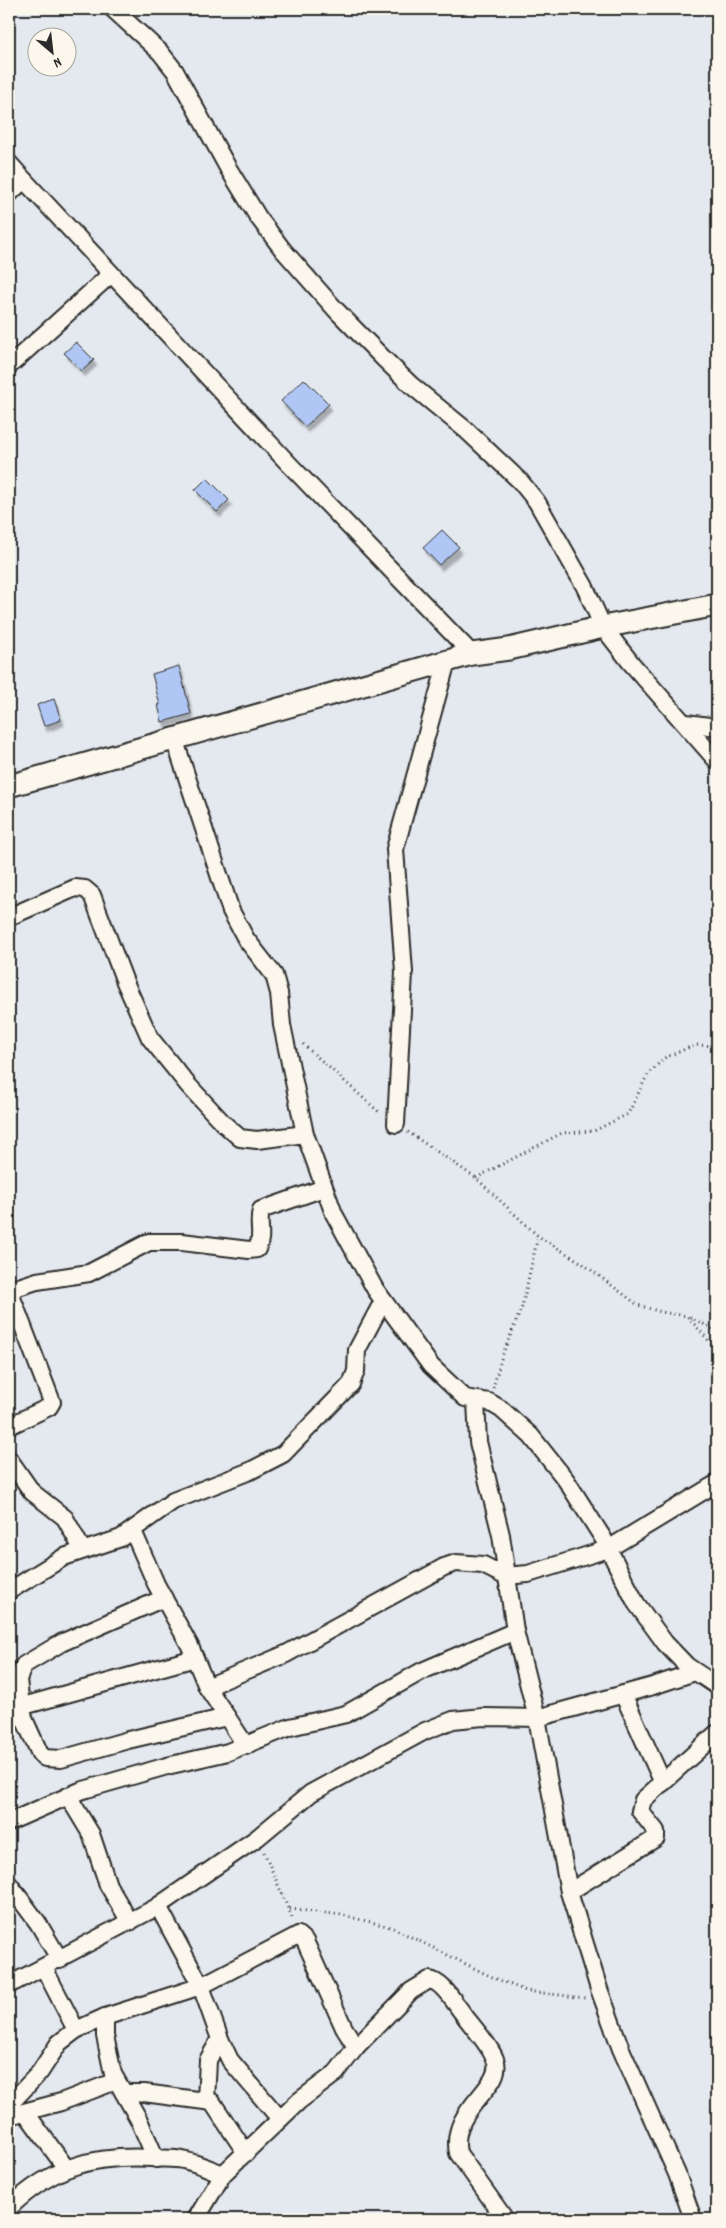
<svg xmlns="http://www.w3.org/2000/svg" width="726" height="2228" font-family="Dekko,sans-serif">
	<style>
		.building { fill: #b0c7f5; stroke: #2b2b2b; filter: url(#shadow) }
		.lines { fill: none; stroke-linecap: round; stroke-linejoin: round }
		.minor-casing { stroke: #2b2b2b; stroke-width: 20 }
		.tertiary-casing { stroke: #2b2b2b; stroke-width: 25 }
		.path { stroke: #2b2b2b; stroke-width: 3; stroke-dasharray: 1 4; stroke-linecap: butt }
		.minor { stroke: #fbf7ec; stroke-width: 16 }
		.tertiary { stroke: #fbf7ec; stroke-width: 21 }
	</style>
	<defs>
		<filter id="shadow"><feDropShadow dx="3" dy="5.5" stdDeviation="1" flood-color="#0004"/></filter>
	</defs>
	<rect width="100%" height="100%" fill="#e4e9ef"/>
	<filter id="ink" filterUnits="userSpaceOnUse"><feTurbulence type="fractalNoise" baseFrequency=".02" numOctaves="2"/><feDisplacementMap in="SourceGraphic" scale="10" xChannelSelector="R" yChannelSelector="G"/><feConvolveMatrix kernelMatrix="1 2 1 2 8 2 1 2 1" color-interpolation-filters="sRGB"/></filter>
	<g filter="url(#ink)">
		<g class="building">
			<polygon points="76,342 94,360 82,371 64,353"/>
			<polygon points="304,379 329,404 305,427 281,401"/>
			<polygon points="207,478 229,500 217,512 195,490"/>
			<polygon points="442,530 459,547 439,565 423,548"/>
			<polygon points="179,666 191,714 162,722 158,705 160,705 152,674"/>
			<polygon points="54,699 61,720 44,726 37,705"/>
		</g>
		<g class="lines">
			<defs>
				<g id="minor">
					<polyline points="113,9 160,52 175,71 228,168 258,217 283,250 336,310 383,358 411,385 466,430 520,481 537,502 585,587 603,627 631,663 717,761"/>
					<polyline points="9,163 24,180 9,194"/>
					<polyline points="24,180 289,464 472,654"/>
					<polyline points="9,366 111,274"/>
					<polyline points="686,723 717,727"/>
					<polyline points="174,738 231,911 246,939 274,975 279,993 282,1025 305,1134 334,1214 375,1289 431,1366 465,1398 489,1402 501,1409 531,1436 566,1480 603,1538 636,1603 665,1643 687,1666 717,1686"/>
					<polyline points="9,917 75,888 85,889 92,895 125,982 150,1038 188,1085 223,1123 240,1138 257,1140 305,1134"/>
					<polyline points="396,1124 404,972 395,849 447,661"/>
					<path d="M9,1290L37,1281L89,1273L149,1242H182L249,1250L257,1249C264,1236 257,1224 261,1210L324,1188"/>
					<polyline points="476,1401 478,1442 501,1535 515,1631 537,1718 569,1892 599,1989 621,2049 677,2174 693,2219"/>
					<polyline points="9,1426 49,1407 52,1402 9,1290"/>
					<polyline points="9,1459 32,1492 65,1518 82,1549"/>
					<polyline points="133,1531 156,1584 190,1646 207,1687 227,1717"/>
					<polyline points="9,1591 64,1557 121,1538 173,1501 250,1471 283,1454 351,1384 356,1371 357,1350 383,1301"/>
					<polyline points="164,1598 61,1643 24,1665 18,1679 21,1707 25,1721 40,1754 45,1758 61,1759 128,1740 227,1717 246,1746"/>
					<polyline points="207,1687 286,1654 444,1567 456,1563 483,1565 505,1576 528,1574 608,1549 717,1483"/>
					<polyline points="623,1694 663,1783"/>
					<polyline points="9,1710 195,1658"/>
					<polyline points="68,1796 91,1834 108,1885 130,1922"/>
					<polyline points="9,1822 80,1791 167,1766 228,1752 290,1727 346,1714 422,1671 515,1631"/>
					<polyline points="9,1884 38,1923 60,1960"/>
					<polyline points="569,1892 656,1838 656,1831 640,1811 643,1800 717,1733"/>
					<polyline points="158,1906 201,1986 220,2039 230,2060 280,2119"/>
					<polyline points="44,1968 76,2030"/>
					<polyline points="9,1985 155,1908 257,1838 311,1793 425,1731 453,1720 483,1717 537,1718 653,1686 695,1672"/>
					<polyline points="105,2017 105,2036 113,2074 138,2118 156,2159"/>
					<polyline points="124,2093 144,2093 212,2102 246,2153"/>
					<polyline points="206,2101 208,2060 220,2039"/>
					<polyline points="9,2105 40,2072 59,2043 76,2030 105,2017 201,1986 298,1935 305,1941 344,2028 356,2047"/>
					<polyline points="26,2113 66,2168"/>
					<polyline points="9,2116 61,2102 116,2081"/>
					<path d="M9,2208C52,2166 93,2155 152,2158C162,2159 173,2158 183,2160C197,2163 210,2169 223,2174"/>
					<path d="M196,2219L223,2174L299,2101L336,2073L356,2047L411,1991L429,1980C442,1981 454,2002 461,2011C470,2024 492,2047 496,2062C502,2089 449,2109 458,2153L505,2219"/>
				</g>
				<polyline id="tertiary" points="9,786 472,654 509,649 603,627 717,605"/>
			</defs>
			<use href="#minor" class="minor-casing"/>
			<use href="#tertiary" class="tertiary-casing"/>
			<g class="path">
				<polyline points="303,1044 380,1113"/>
				<polyline points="408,1132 476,1178 538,1236 582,1263 638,1305 661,1312 687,1316 717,1350"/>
				<polyline points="476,1178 562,1133 594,1131 628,1114 647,1076 664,1058 695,1045 717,1046"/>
				<polyline points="690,1317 717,1331"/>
				<polyline points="493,1388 502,1356 522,1307 538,1236"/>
				<polyline points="264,1852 293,1920"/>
				<polyline points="290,1909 342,1915 391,1927 490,1976 526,1991 585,1998"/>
			</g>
			<use href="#minor" class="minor"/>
			<use href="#tertiary" class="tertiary"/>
		</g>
	</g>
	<rect width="726" height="2228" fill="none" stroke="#fbf7ec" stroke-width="30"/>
	<rect x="15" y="15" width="696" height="2198" fill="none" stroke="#2b2b2b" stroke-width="2" filter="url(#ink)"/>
	<g transform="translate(52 52) rotate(152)"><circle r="24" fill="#fbf7ec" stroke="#a8a59f"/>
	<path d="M0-4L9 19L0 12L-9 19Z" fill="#2b2b2b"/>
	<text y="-8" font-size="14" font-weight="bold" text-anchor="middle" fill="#2b2b2b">N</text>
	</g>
</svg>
